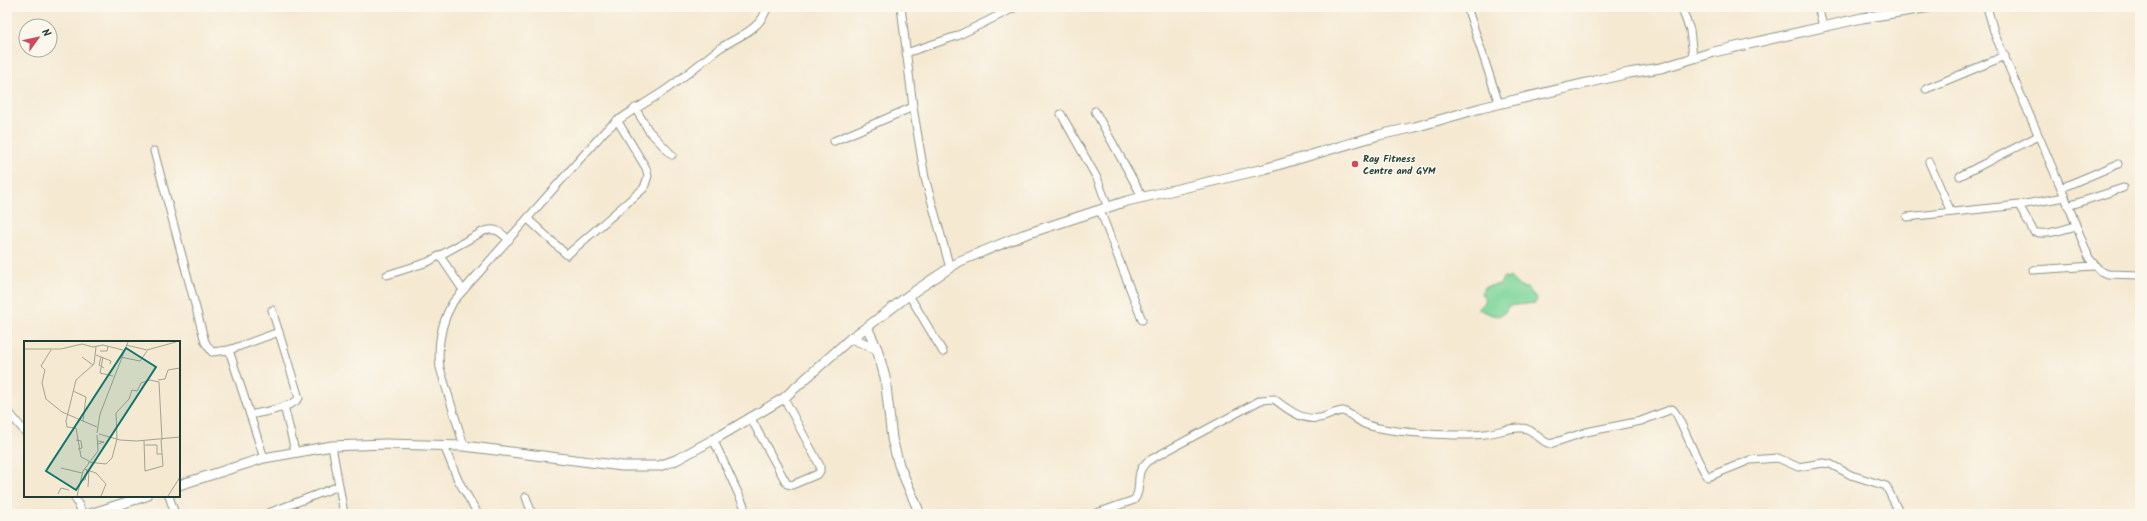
<svg xmlns="http://www.w3.org/2000/svg" width="2147" height="521" font-family="Kalam,sans-serif">
	<style>
		.green { fill: #7ed69a; stroke: #4e8a67 }
		.lines { fill: none; stroke-linecap: round; stroke-linejoin: round }
		.minor-casing { stroke: #8a9383; stroke-width: 9 }
		.tertiary-casing { stroke: #8a9383; stroke-width: 11 }
		.minor { stroke: #fff; stroke-width: 7 }
		.tertiary { stroke: #fff; stroke-width: 9 }
		.poi-dot { fill: #d1495b; stroke: #fbf7ec; stroke-width: 1.5 }
		.labels { text-anchor: middle; stroke-width: 3; stroke-linejoin: round; paint-order: stroke }
		.poi-label { font-size: 10px; font-weight: bold; fill: #1f3d34; stroke: #fbf7ec; text-anchor: start }
		.inset-road { fill: none; stroke: #9fa493; stroke-width: 1 }
		.view { fill: #0f766e; fill-opacity: 0.15; stroke: #0f766e; stroke-width: 2 }
		.inset-edge { fill: none; stroke: #1f3d34; stroke-width: 2 }
	</style>
	<rect width="100%" height="100%" fill="#fbf7ec"/>
	<filter id="ink" filterUnits="userSpaceOnUse"><feTurbulence type="fractalNoise" baseFrequency=".025" numOctaves="2"/><feDisplacementMap in="SourceGraphic" scale="8" xChannelSelector="R" yChannelSelector="G"/><feConvolveMatrix kernelMatrix="1 2 1 2 8 2 1 2 1" color-interpolation-filters="sRGB"/></filter>
	<filter id="wash" filterUnits="userSpaceOnUse"><feTurbulence type="fractalNoise" baseFrequency=".012" numOctaves="4" result="noise"/><feDisplacementMap in="SourceGraphic" scale="16" xChannelSelector="R" yChannelSelector="G"/><feGaussianBlur stdDeviation="0.9" result="paint"/><feColorMatrix in="noise" values="0 0 0 0 0 0 0 0 0 0 0 0 0 0 0 0 0 1.4 0 .05"/><feComposite in="paint" operator="in"/></filter>
	<g filter="url(#wash)">
		<rect width="100%" height="100%" fill="#f5e9d2"/>
		<path class="green" d="M1504,277L1511,278L1520,287L1527,288L1537,300L1535,303L1508,306C1502,322 1491,315 1478,308L1486,300L1481,293L1485,287L1500,284Z"/>
	</g>
	<g filter="url(#ink)">
		<g class="lines">
			<defs>
				<g id="minor">
					<polyline points="901,7 913,107 925,178 950,268"/>
					<polyline points="1467,7 1499,104"/>
					<polyline points="1681,7 1690,30 1693,57"/>
					<polyline points="1818,7 1823,26"/>
					<polyline points="1987,7 1995,35 2065,197 2089,258 2100,271 2108,274 2140,275"/>
					<polyline points="906,53 957,36 1016,7"/>
					<polyline points="1926,89 2005,56"/>
					<polyline points="635,108 649,131 672,155"/>
					<polyline points="1095,111 1143,198"/>
					<polyline points="1061,114 1098,180 1108,208"/>
					<polyline points="834,141 913,107"/>
					<polyline points="154,151 205,342 212,352 229,350 264,458"/>
					<polyline points="1929,162 1951,212"/>
					<polyline points="1960,176 2038,136"/>
					<polyline points="2061,188 2118,164"/>
					<path d="M2019,205L2034,232C2047,236 2063,229 2076,226"/>
					<polyline points="2068,206 2123,188"/>
					<polyline points="1100,210 1142,320"/>
					<polyline points="1907,217 2019,205 2065,197"/>
					<polyline points="528,219 567,255 644,188 648,176 646,168 617,120"/>
					<polyline points="440,256 463,290"/>
					<polyline points="2033,270 2094,266"/>
					<path d="M387,275L428,262L484,231C496,227 500,232 509,240"/>
					<polyline points="909,295 943,352"/>
					<polyline points="229,350 279,332"/>
					<polyline points="284,406 295,451"/>
					<polyline points="7,410 25,432"/>
					<path d="M250,415C262,412 292,408 299,398L272,310"/>
					<polyline points="750,417 787,484 792,485 818,474 820,471 820,466 784,398"/>
					<polyline points="713,439 744,506"/>
					<polyline points="332,446 344,514"/>
					<polyline points="444,446 458,480 478,514"/>
					<path d="M464,446L440,368C437,344 441,323 453,302L605,131C622,115 642,106 661,93C682,79 700,63 720,48C737,37 762,29 767,7"/>
					<polyline points="74,496 83,514"/>
					<polyline points="169,496 175,514"/>
					<polyline points="526,497 532,514"/>
					<polyline points="266,514 339,486"/>
					<path d="M1094,514L1134,500C1144,488 1132,474 1148,461L1261,400L1274,399C1287,409 1302,421 1319,418C1328,417 1335,411 1343,411C1352,414 1358,422 1367,425C1393,433 1458,437 1485,434C1497,433 1509,427 1521,428C1534,428 1539,441 1550,444L1586,432L1641,421L1672,409C1678,411 1698,466 1708,477L1750,460L1778,458L1798,467L1823,463L1830,464L1851,475L1886,486L1900,514"/>
				</g>
				<g id="tertiary">
					<polyline points="867,327 909,295 960,261 1023,235 1127,201 1264,169 1379,135 1415,127 1481,108 1629,73 1661,68 1714,52 1862,18 1930,7"/>
					<polyline points="851,338 877,349"/>
					<polyline points="179,485 264,458 332,446 385,444 464,446 622,466 659,466 676,460 720,436 784,398 851,338 867,327 877,349 885,377 892,439 899,465 920,514"/>
					<polyline points="90,514 146,496"/>
				</g>
			</defs>
			<use href="#minor" class="minor-casing"/>
			<use href="#tertiary" class="tertiary-casing"/>
			<use href="#minor" class="minor"/>
			<use href="#tertiary" class="tertiary"/>
		</g>
	</g>
	<circle class="poi-dot" cx="1355" cy="164" r="4"/>
	<g class="labels">
		<g class="poi-label">
			<text x="1363" y="162">Ray Fitness<tspan x="1363" dy="12">Centre and GYM</tspan></text>
		</g>
	</g>
	<g transform="translate(24 341)">
		<rect width="156" height="156" fill="#f5e9d2"/>
		<path class="inset-road" d="M102,4L123,9L152,1M0,8H37L58,3L69,6L79,4L99,9M27,9L17,25L21,29L18,42L22,58L38,71L73,86M76,10H83L84,5M72,14L87,20L86,23M58,16L69,24M77,16L75,24L80,27M79,16L76,32L89,35M96,16L116,20L123,10M134,39L141,38L144,29L156,27M49,50L62,56L59,80M73,92L76,73L104,1M75,93L96,99L113,100L156,96M52,99L57,100L58,107L54,108M120,100L121,130L139,125L137,99M74,103L80,101L74,100M121,104H133V113H138M65,120L57,116L52,87L43,86L42,80L52,39L70,23L72,6M64,121L82,123L88,117L93,98L92,72L105,58L108,49L113,50L117,42L126,39L135,41L138,99M37,127L58,132M60,128L72,132L82,143L77,155M57,139H61L63,129M64,146L65,130M34,153L37,147L45,149M53,155L59,130L74,110L73,94M144,155L156,136"/>
		<path class="view" d="M102,7L132,26L52,149L22,130Z"/>
		<rect width="156" height="156" class="inset-edge"/>
	</g>
	<rect width="2147" height="521" fill="none" stroke="#fbf7ec" stroke-width="24"/>
	<g transform="translate(38 38) rotate(57)"><circle r="19" fill="#fbf7ec" stroke="#a3ada2"/>
	<path d="M0-3L7 15L0 10L-7 15Z" fill="#d1495b"/>
	<text y="-6" font-size="11" font-weight="bold" text-anchor="middle" fill="#1f3d34">N</text>
	</g>
</svg>
